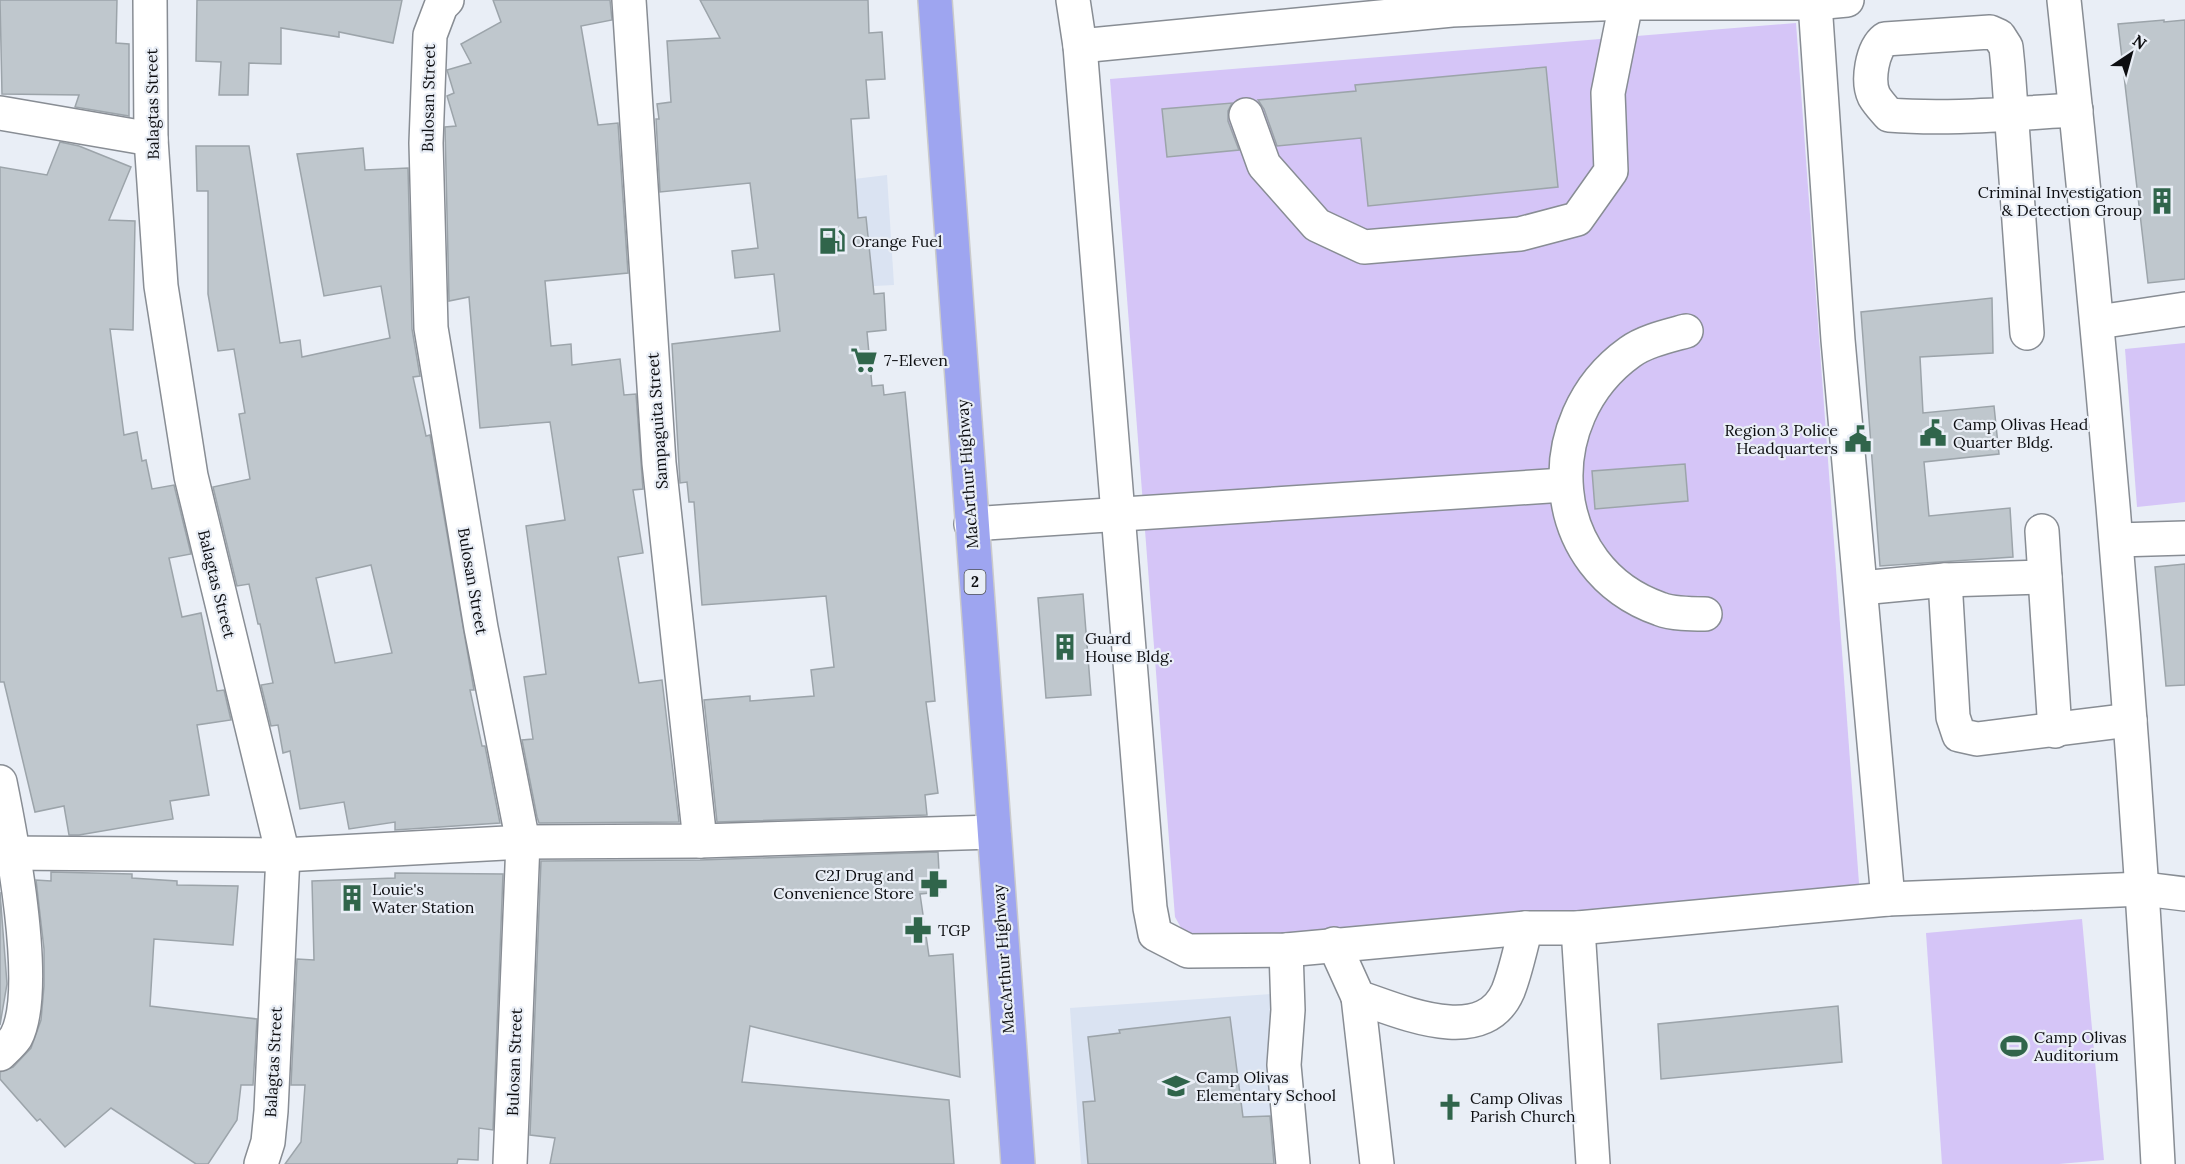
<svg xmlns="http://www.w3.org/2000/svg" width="2185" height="1164" font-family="Lora,serif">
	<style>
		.built { fill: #dae3f2 }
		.green { fill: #d5c5f7 }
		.building { fill: #bfc7cd; stroke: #9ca4aa; stroke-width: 1.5; fill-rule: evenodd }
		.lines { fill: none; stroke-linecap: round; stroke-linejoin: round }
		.minor-casing { stroke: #888d94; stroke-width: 36 }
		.highway-casing { stroke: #cacacb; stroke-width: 36 }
		.minor { stroke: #fff; stroke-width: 33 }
		.highway { stroke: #9ea5f0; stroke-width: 33 }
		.labels { text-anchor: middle; stroke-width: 4.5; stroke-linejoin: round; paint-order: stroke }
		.shield { fill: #e9eef6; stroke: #4f5156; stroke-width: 1.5 }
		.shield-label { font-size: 15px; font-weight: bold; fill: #0d0e11 }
		.street-label { font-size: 16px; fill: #0d0e11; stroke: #e9eef6 }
		.poi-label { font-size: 16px; fill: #0d0e11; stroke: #e9eef6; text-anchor: start }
	</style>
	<rect width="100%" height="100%" fill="#e9eef6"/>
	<g class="built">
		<polygon points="887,175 894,285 775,291 763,190"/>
		<polygon points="1271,994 1283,1164 1081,1164 1070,1008"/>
	</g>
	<g class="green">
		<polygon points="1796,23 1860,897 1204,947 1185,935 1175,917 1110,79"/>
		<polygon points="2185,343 2185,502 2137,507 2125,349"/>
		<polygon points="2082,919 2104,1160 2059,1164 1942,1164 1926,933"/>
	</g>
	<g class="building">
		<polygon points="0,0 117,0 116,43 129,44 129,116 75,107 79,95 2,94"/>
		<polygon points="197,0 402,0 393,43 339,32 339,37 281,28 281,64 249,63 248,95 219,95 221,62 196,61"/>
		<polygon points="493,0 610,0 612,20 581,26 598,125 618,123 628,273 545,281 551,346 571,344 572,365 620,359 624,395 636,394 643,489 633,490 643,553 618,557 639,683 662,680 679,822 539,823 537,817 522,740 533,739 524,677 546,674 526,526 565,520 550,422 480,428 469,297 449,301 445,127 456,126 447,96 454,93 447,70 471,63 461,44 501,22"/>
		<polygon points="700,0 868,0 869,33 882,32 885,79 866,80 869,118 851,119 858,218 866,217 874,294 884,293 886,330 867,332 872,386 883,385 884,395 905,392 935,701 926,702 938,793 925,795 927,815 717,822 704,700 750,696 750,701 814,696 811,670 834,667 826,596 702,605 694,502 689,502 687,482 680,483 672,344 780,331 774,274 735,278 732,251 758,248 750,183 660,192 656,119 659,119 657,104 671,102 667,41 720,38"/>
		<polygon points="2164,20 2164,22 2185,20 2185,279 2148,283 2118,24"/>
		<polygon points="1546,67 1558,187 1368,206 1361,138 1277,146 1264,109 1258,100 1356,91 1355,85"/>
		<polygon points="1232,103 1228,111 1228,121 1239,150 1167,157 1162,109"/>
		<polygon points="60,142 79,146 131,167 109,220 135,221 133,330 110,329 124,435 137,432 142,461 146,460 152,489 174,485 191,554 169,558 182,617 201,613 217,691 224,690 231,720 197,725 209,795 170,801 173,819 79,835 69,835 64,806 35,812 4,682 0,682 0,167 47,175"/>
		<path d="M196,146H249L280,343L300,340L302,357L390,338L381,286L324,296L297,154L363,148L365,170L408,168L412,329L420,376L413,377L426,436L430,435L474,690H470L482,746H485L500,823L395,830V822L349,829L344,802L300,809L290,751L283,753L278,725L271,726L261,685L273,683L260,624H258L249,584L237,586L213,487L250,479L239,414L245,413L234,349L218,351L208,294V191H197ZM371,565L392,653L335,663L316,578Z"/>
		<polygon points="1992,298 1993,353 1920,357 1923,413 1994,406 1999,454 1924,462 1929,516 2010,508 2013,557 1880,566 1861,312"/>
		<polygon points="1685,464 1688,501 1595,509 1592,471"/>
		<polygon points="2185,564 2185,685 2166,686 2155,567"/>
		<polygon points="1083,594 1091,695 1046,698 1038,598"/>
		<polygon points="938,852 940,892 920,894 929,956 953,954 960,1077 750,1026 742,1082 949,1100 954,1164 550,1164 555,1138 530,1135 541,861 700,860"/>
		<polygon points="51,872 132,874 132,878 177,881 177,885 238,886 233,945 154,939 150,1006 257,1019 253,1085 241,1085 237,1120 208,1164 196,1164 111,1108 65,1147 40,1119 37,1121 0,1079 0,1072 13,1067 31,1048 41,1020 44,986 44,949 36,880 51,881"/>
		<polygon points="395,873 503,874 493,1130 479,1128 478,1160 458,1159 457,1164 285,1164 301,1142 305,1085 291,1085 297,959 314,960 312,881 395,878"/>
		<polygon points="0,892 7,984 0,1025"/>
		<polygon points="1838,1006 1842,1062 1661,1079 1658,1024"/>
		<polygon points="1230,1017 1243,1117 1270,1116 1274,1164 1088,1164 1083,1102 1095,1101 1088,1037 1120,1033 1119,1030"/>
	</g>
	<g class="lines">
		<defs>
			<g id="minor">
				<polyline points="150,0 151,139 161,286 191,476 283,855 271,1111 268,1142 261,1164"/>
				<polyline points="447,0 441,6 430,35 426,143 431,328 481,628 523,842 510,1164"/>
				<polyline points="629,0 659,463 700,841"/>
				<polyline points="1073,0 1080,46 1150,908 1155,934 1188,951 1286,950 1526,928 1578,928 1888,899 2144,889 2185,894"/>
				<path d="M2064,0C2106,387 2138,775 2158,1164"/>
				<polyline points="1815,3 1838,340 1888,899"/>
				<polyline points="1080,46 1452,10 1626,3 1815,3 1847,0"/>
				<polyline points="0,113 151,139"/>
				<polyline points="1246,115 1264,165 1317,225 1364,247 1520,234 1577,219 1611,171 1608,93 1626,3"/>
				<polyline points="2098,322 2185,309"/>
				<path d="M1686,331C1668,336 1645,341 1630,352C1536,419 1545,569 1660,609C1673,614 1691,614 1705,614"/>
				<path d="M2027,333L2008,67L2006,47L1999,36L1990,32L1885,39C1872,49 1867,81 1874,96C1878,103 1884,109 1889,115C1951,120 2015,113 2076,110"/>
				<polyline points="971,524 1564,485"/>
				<polyline points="2042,531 2055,731"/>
				<polyline points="2117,540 2185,538"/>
				<polyline points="1945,580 1953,717 1959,735 1977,739 2130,720"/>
				<polyline points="1861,588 1945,580 2045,577"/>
				<path d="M0,782C11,836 41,990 16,1037C12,1043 5,1049 0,1054"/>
				<polyline points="0,853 283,855 523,842 700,841 994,832"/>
				<polyline points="1578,928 1593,1164"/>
				<path d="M1334,944L1358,997C1400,1011 1483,1049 1508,991C1516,971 1520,949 1526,928"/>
				<polyline points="1286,950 1288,1010 1284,1065 1293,1164"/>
				<polyline points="1358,997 1377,1164"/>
			</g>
			<polyline id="highway" points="935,0 1018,1164"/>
		</defs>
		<use href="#minor" class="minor-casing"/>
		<use href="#highway" class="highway-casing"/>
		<use href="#minor" class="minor"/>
		<use href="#highway" class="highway"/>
	</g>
	<defs>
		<symbol id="building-bare" viewBox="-9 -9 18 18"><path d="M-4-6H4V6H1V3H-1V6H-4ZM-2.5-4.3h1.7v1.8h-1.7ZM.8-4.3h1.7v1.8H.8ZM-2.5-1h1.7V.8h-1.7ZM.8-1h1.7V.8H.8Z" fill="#30654b" stroke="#e9eef6" stroke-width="2.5" paint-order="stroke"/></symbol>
		<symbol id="fuel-bare" viewBox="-9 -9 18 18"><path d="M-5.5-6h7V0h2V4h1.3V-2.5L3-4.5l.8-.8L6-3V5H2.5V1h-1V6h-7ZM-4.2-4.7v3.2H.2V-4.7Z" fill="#30654b" stroke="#e9eef6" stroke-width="2.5" paint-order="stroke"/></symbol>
		<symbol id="supermarket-bare" viewBox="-9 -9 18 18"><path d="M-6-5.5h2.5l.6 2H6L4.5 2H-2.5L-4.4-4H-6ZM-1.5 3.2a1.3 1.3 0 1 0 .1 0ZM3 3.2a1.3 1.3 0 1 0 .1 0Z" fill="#30654b" stroke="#e9eef6" stroke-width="2.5" paint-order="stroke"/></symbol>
		<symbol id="civic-bare" viewBox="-9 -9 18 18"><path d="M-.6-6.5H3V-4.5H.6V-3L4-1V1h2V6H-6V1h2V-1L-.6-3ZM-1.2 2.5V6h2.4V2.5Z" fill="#30654b" stroke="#e9eef6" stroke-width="2.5" paint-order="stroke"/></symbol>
		<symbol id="pharmacy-bare" viewBox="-9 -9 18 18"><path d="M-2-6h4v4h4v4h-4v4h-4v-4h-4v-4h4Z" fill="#30654b" stroke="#e9eef6" stroke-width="2.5" paint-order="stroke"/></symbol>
		<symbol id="stadium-bare" viewBox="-9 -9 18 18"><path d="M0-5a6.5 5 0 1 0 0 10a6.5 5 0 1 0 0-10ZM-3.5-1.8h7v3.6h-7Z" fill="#30654b" stroke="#e9eef6" stroke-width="2.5" paint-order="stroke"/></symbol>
		<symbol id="school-bare" viewBox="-9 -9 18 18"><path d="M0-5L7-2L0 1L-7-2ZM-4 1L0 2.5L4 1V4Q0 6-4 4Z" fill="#30654b" stroke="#e9eef6" stroke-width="2.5" paint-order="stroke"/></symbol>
		<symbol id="church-bare" viewBox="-9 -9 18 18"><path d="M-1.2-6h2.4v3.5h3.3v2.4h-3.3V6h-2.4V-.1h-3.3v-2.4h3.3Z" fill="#30654b" stroke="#e9eef6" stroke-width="2.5" paint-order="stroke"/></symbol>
	</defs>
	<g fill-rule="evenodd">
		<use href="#building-bare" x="2143" y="182" width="38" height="38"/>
		<use href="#fuel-bare" x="813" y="222" width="38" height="38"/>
		<use href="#supermarket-bare" x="845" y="341" width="38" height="38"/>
		<use href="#civic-bare" x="1914" y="414" width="38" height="38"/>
		<use href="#civic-bare" x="1839" y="420" width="38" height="38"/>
		<use href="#building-bare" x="1046" y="628" width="38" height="38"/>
		<use href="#pharmacy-bare" x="915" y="865" width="38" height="38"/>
		<use href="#building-bare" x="333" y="879" width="38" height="38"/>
		<use href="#pharmacy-bare" x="899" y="911" width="38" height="38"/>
		<use href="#stadium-bare" x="1995" y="1027" width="38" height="38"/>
		<use href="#school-bare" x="1157" y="1067" width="38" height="38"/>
		<use href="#church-bare" x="1431" y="1088" width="38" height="38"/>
	</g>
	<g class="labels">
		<rect class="shield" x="964.5" y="570" width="21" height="24" rx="4.5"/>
		<g class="shield-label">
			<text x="975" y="587">2</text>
		</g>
		<g class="street-label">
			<text transform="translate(428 98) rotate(-89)" y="6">Bulosan Street</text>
			<text transform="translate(152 104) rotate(-91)" y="6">Balagtas Street</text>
			<text transform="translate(657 421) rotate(-94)" y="6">Sampaguita Street</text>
			<text transform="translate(967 474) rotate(-94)" y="6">MacArthur Highway</text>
			<text transform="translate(473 581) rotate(80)" y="6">Bulosan Street</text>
			<text transform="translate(217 584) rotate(76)" y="6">Balagtas Street</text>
			<text transform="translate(1003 959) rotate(-94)" y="6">MacArthur Highway</text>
			<text transform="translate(273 1062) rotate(-87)" y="6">Balagtas Street</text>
			<text transform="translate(514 1062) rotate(-88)" y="6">Bulosan Street</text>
		</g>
		<g class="poi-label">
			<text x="2142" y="198" text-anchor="end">Criminal Investigation<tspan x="2142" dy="18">&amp; Detection Group</tspan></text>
			<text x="852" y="247">Orange Fuel</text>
			<text x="884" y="366">7-Eleven</text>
			<text x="1953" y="430">Camp Olivas Head<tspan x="1953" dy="18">Quarter Bldg.</tspan></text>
			<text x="1838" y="436" text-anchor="end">Region 3 Police<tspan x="1838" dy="18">Headquarters</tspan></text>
			<text x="1085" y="644">Guard<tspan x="1085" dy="18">House Bldg.</tspan></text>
			<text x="914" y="881" text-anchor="end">C2J Drug and<tspan x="914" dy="18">Convenience Store</tspan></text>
			<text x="372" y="895">Louie's<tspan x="372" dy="18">Water Station</tspan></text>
			<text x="938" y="936">TGP</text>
			<text x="2034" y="1043">Camp Olivas<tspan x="2034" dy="18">Auditorium</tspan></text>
			<text x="1196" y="1083">Camp Olivas<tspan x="1196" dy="18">Elementary School</tspan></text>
			<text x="1470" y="1104">Camp Olivas<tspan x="1470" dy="18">Parish Church</tspan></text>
		</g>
	</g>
	<g transform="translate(2131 54) rotate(36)" stroke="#e9eef6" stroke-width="4.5" paint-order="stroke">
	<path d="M0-4.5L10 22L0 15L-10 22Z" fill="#0d0e11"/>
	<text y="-9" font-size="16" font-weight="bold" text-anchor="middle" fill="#0d0e11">N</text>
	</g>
</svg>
